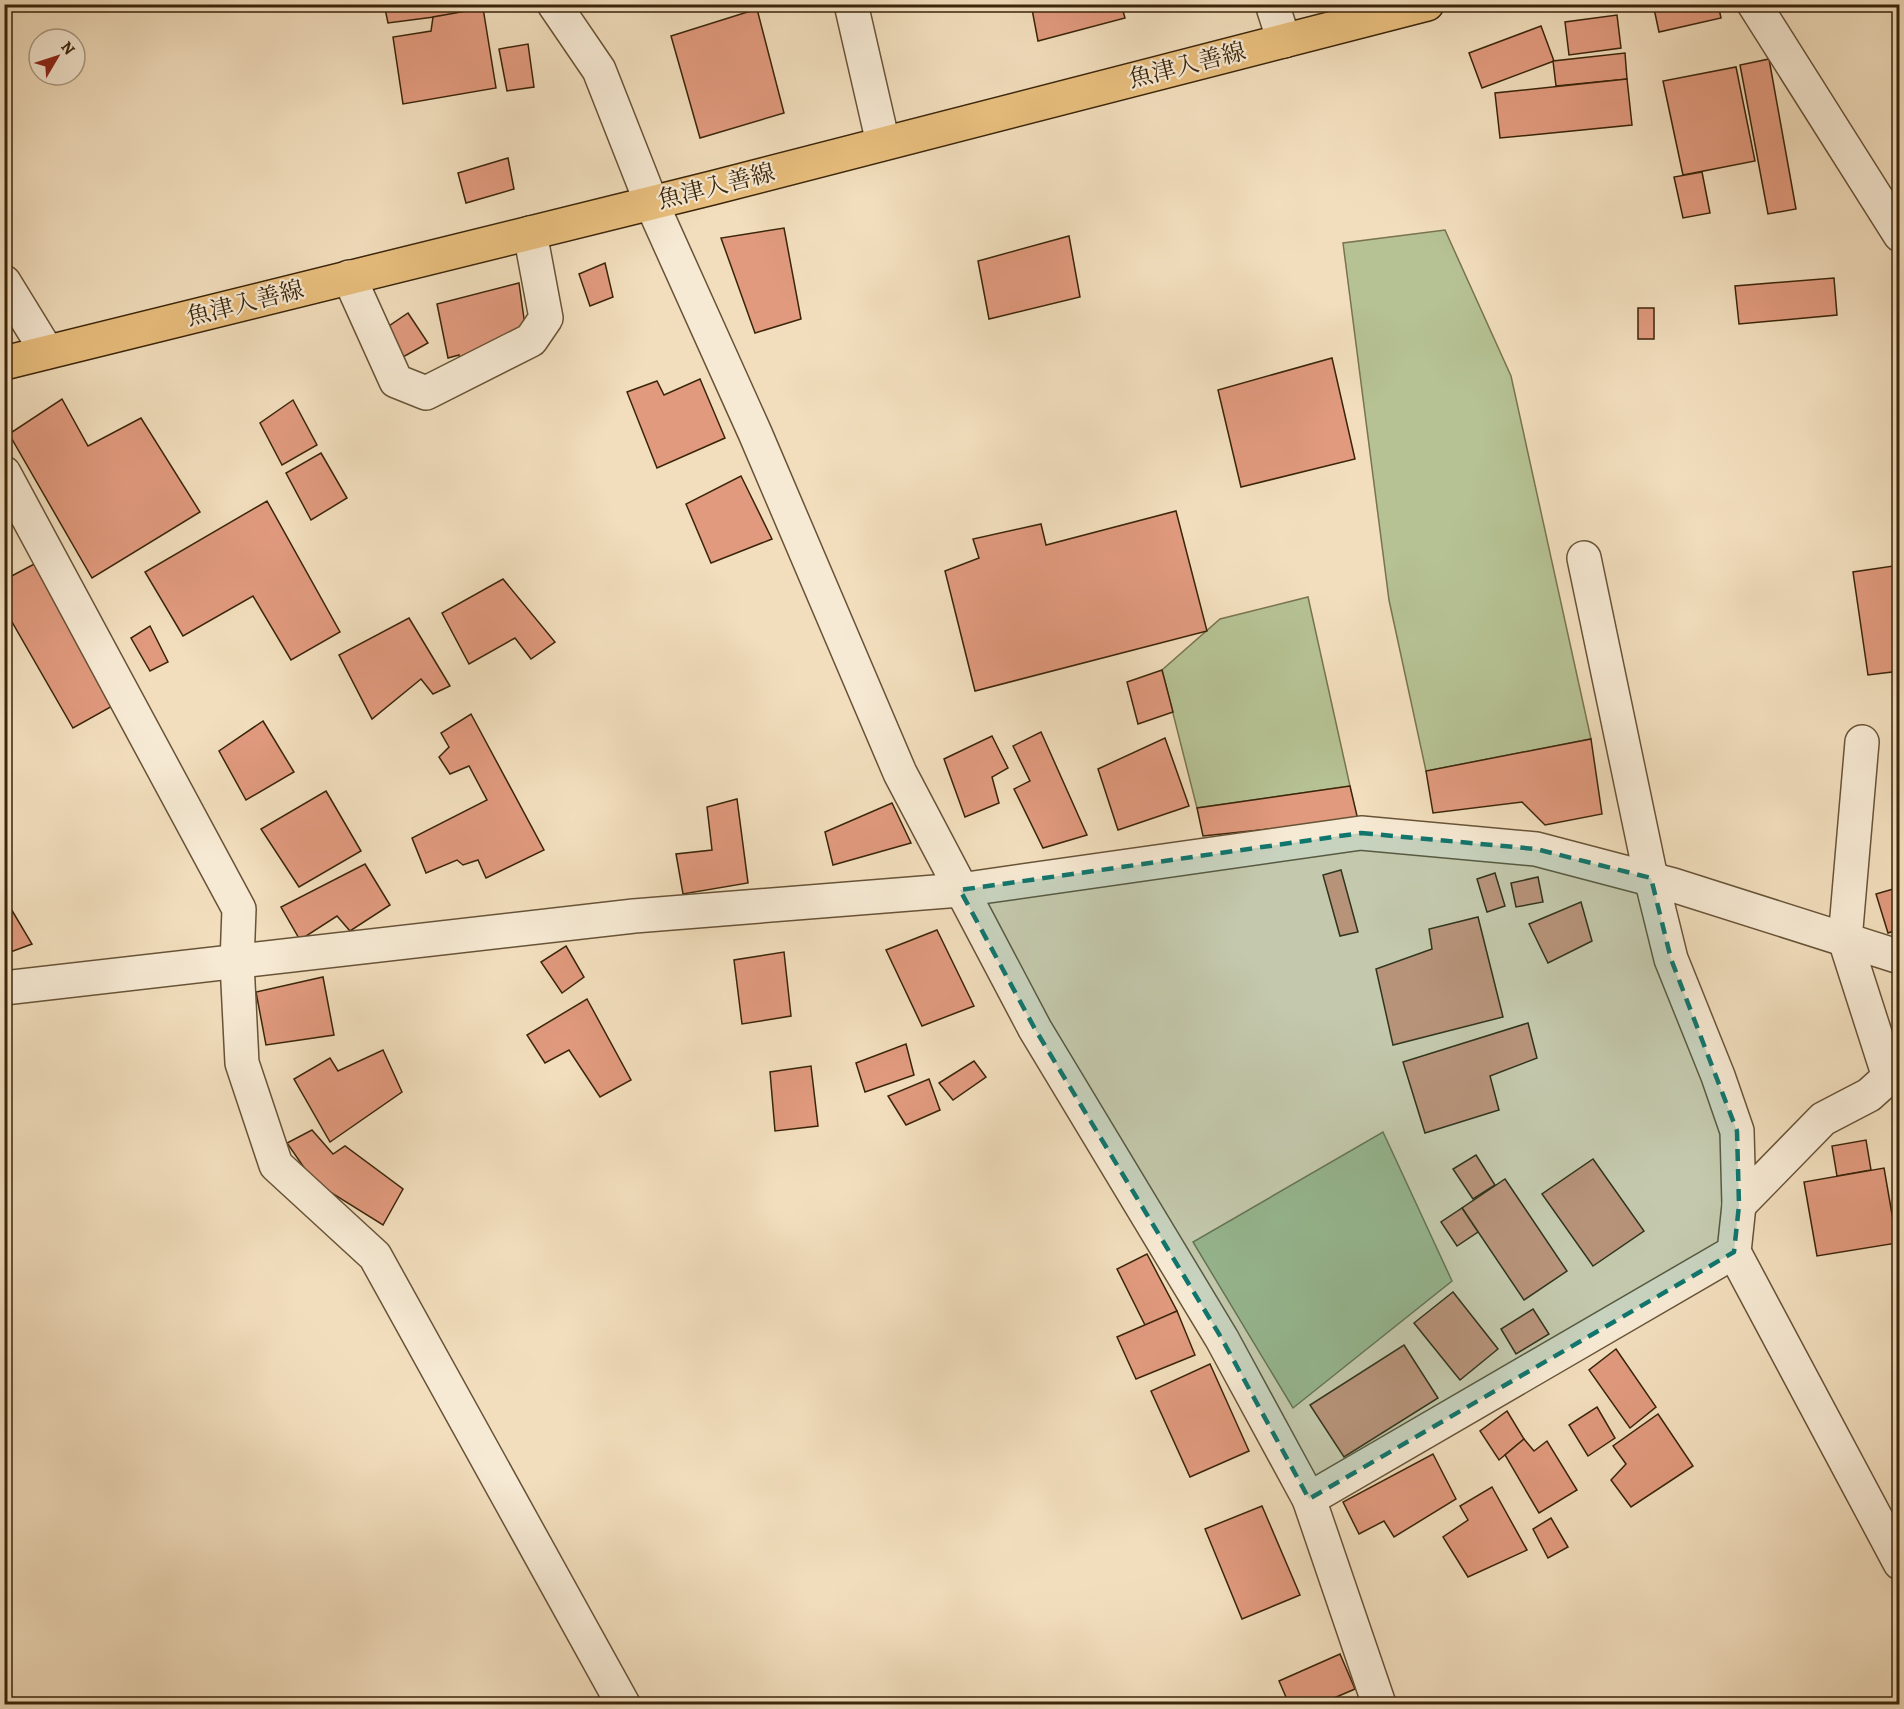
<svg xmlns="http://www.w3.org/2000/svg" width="1904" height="1709" font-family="Alegreya,'Noto Serif JP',serif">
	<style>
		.green { fill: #b6c294; stroke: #78744f; stroke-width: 1.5 }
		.building { fill: #e19a7e; stroke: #3a250a; stroke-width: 1.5 }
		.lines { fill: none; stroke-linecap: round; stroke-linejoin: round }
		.minor-casing { stroke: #685337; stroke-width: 36 }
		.major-casing { stroke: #3a250a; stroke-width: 36 }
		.minor { stroke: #f7ead4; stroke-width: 33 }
		.major { stroke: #e9bf7e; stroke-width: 33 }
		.marked { fill: #0f766e; fill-opacity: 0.2; stroke: #0f766e; stroke-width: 4.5; stroke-dasharray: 12 8; stroke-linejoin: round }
		.labels { text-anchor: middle; stroke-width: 4.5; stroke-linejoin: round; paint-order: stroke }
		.street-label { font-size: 24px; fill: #3a250a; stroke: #f7ead4 }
	</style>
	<rect width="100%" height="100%" fill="#f2debd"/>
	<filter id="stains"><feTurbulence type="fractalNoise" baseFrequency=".00333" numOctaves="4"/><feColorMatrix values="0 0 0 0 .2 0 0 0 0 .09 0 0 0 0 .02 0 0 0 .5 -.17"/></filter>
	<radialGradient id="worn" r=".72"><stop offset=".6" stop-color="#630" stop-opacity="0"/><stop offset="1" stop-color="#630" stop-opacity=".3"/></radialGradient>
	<g class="green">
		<polygon points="1445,230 1511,376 1591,739 1426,771 1389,600 1343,243"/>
		<polygon points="1308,597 1350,786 1197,808 1162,670 1220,619"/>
		<polygon points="1383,1132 1452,1281 1293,1408 1193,1242"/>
	</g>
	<g class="building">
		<polygon points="384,4 455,4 457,14 388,23"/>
		<polygon points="1031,4 1121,4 1125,18 1038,41"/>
		<polygon points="1653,4 1718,4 1721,18 1659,32"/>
		<polygon points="483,8 496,88 403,104 393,37 431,31 433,17"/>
		<polygon points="757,9 784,113 700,138 671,36"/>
		<polygon points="1617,15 1621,48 1569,55 1565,22"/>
		<polygon points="1541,26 1554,61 1482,88 1469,53"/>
		<polygon points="528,44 534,87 507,91 499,49"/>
		<polygon points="1625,53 1627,79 1556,86 1553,61"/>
		<polygon points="1769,59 1796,209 1768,214 1740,65"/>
		<polygon points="1736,67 1755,161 1683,175 1663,81"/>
		<polygon points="1627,79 1632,125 1500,138 1495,93"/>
		<polygon points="508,158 514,189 466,203 458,173"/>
		<polygon points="1702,172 1710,213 1683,218 1674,177"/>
		<polygon points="784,228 801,319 755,333 721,238"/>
		<polygon points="1069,236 1080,297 989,319 978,261"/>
		<polygon points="605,263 613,297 590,306 579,274"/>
		<polygon points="1834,278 1837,315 1739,324 1735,286"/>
		<polygon points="519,283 526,333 460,362 459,355 448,358 437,304"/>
		<rect x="1638" y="308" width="16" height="31"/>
		<polygon points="408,313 428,343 403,357 386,328"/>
		<polygon points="1332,358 1355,459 1241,487 1218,390"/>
		<polygon points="700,379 725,438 657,468 627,392 657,381 664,395"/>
		<polygon points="62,399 88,446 141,418 200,512 92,578 9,434"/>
		<polygon points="293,400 317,445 282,465 260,423"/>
		<polygon points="321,453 347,498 311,520 286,473"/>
		<polygon points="741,476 772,539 711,563 686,504"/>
		<polygon points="267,501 340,632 291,660 253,596 183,636 145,572"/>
		<polygon points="1176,511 1207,631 975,691 945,571 979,558 973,539 1041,524 1046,545"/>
		<polygon points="38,562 116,704 73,728 4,608 4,580"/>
		<polygon points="1900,565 1900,671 1868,675 1853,572"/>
		<polygon points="503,579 555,642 531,659 515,638 469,664 442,613"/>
		<polygon points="409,618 450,686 433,694 421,679 372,719 339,655"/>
		<polygon points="150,626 168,662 150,671 131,638"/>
		<polygon points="1162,670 1173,712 1138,724 1127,682"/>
		<polygon points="471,714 544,850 486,878 478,860 463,865 457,860 426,873 412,838 487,800 469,766 450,774 439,757 449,747 441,733"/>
		<polygon points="263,721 294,772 246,800 219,751"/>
		<polygon points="1041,732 1087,835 1043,848 1014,789 1030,781 1013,746"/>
		<polygon points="992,736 1008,768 992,777 999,803 965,817 944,759"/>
		<polygon points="1165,738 1189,806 1118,830 1098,769"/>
		<polygon points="1591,739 1602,814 1545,825 1522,802 1433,813 1426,771"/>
		<polygon points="1350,786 1358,820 1203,836 1197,808"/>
		<polygon points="326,791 361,851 299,887 261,829"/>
		<polygon points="737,799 748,883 683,894 676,854 712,850 707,807"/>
		<polygon points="892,803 911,843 833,865 825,832"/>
		<polygon points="365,864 390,905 350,931 337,916 300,940 281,907"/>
		<polygon points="1341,870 1358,932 1340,936 1323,875"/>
		<polygon points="1495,873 1505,906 1487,912 1477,879"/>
		<polygon points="1538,877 1543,902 1516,907 1511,883"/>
		<polygon points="1900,887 1900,929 1888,933 1876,894"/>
		<polygon points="4,897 32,944 8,953 4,949"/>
		<polygon points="1581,902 1592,941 1548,963 1529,924"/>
		<polygon points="1478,917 1503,1017 1393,1045 1376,969 1432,949 1429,929"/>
		<polygon points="937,930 974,1006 922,1026 886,950"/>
		<polygon points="566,946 584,977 562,993 541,962"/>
		<polygon points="784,952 791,1016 742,1024 734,960"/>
		<polygon points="323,977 334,1035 266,1045 256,992"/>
		<polygon points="587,999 631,1080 600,1097 569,1050 545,1063 527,1035"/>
		<polygon points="1528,1023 1537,1058 1490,1076 1499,1110 1425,1133 1403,1062"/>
		<polygon points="906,1044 914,1075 865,1092 856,1063"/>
		<polygon points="383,1050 402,1092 330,1142 294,1079 330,1058 338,1071"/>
		<polygon points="974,1061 986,1077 953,1100 939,1083"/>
		<polygon points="811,1066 818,1126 775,1131 770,1072"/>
		<polygon points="929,1079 940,1110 906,1125 888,1096"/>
		<polygon points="312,1130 333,1154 345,1146 403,1189 383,1225 314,1182 287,1143"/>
		<polygon points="1866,1140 1871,1170 1837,1176 1832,1146"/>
		<polygon points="1476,1155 1495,1185 1473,1199 1453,1169"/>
		<polygon points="1593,1159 1644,1231 1593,1266 1542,1194"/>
		<polygon points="1884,1168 1897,1243 1817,1256 1804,1182"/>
		<polygon points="1505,1179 1567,1271 1524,1300 1462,1208"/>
		<polygon points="1462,1208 1478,1232 1457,1246 1441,1222"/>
		<polygon points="1147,1254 1177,1311 1146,1327 1117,1269"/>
		<polygon points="1453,1292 1498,1349 1460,1380 1414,1323"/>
		<polygon points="1533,1309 1549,1334 1516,1354 1501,1329"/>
		<polygon points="1177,1311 1195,1355 1136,1379 1117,1337"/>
		<polygon points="1404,1345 1438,1398 1344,1457 1310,1405"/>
		<polygon points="1616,1349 1656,1407 1630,1428 1589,1370"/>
		<polygon points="1210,1364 1249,1451 1190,1477 1151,1391"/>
		<polygon points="1597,1407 1615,1438 1588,1456 1569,1425"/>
		<polygon points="1507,1411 1524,1439 1499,1460 1480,1431"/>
		<polygon points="1658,1414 1693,1466 1631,1507 1611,1480 1626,1464 1613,1446"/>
		<polygon points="1524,1439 1534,1451 1547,1441 1577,1490 1539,1513 1505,1455"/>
		<polygon points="1433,1454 1456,1499 1394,1537 1384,1521 1359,1534 1343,1502"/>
		<polygon points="1492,1487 1527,1550 1468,1577 1443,1537 1468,1520 1460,1506"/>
		<polygon points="1262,1506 1300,1595 1242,1619 1205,1529"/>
		<polygon points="1551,1518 1568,1547 1548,1558 1533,1529"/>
		<polygon points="1340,1654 1355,1689 1320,1704 1289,1704 1279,1681"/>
	</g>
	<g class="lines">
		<defs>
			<g id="minor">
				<polyline points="554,4 599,70 651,202 755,433 900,773 1035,1029 1222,1339 1309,1499 1379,1704"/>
				<polyline points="851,4 883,143"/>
				<polyline points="1272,4 1284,41"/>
				<polyline points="1754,4 1900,235"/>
				<polyline points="349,277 396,381 426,393 531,340 546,318 530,233"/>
				<polyline points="4,282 47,352"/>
				<polyline points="4,473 239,909 237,963 242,1063 276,1165 375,1256 623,1704"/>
				<polyline points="1584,558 1651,878 1671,959 1718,1076 1737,1131 1739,1205 1823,1119 1869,1095 1889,1077 1845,940 1862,742"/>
				<polyline points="4,988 634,916 960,890 1361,833 1536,849 1673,885 1900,957"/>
				<polyline points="1734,1252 1900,1563"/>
				<polyline points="1309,1499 1734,1252 1739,1205"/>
			</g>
			<polyline id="major" points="4,363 712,188 1427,4"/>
		</defs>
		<use href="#minor" class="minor-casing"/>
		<use href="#major" class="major-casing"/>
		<use href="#minor" class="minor"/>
		<use href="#major" class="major"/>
	</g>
	<path class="marked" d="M1361,833L1536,849L1651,878L1671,959L1737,1131L1739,1205L1734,1252L1309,1499L1222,1339L1035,1029L960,890Z"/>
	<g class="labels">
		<g class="street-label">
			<text transform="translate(1187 65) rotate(-14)" y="8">魚津入善線</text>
			<text transform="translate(716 186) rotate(-14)" y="8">魚津入善線</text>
			<text transform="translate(245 303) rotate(-14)" y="8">魚津入善線</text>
		</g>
	</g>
	<rect width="1904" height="1709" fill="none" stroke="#f2debd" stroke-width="24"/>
	<rect x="6" y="6" width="1892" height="1697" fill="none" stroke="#3a250a" stroke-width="3"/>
	<rect x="12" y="12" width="1880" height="1685" fill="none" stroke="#3a250a" stroke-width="1.5"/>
	<g transform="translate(57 57) rotate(51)"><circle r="28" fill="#f7ead4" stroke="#ab9b83" stroke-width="1.5"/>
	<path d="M0-4.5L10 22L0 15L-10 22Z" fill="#8f2418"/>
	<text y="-9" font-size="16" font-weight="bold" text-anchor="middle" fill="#3a250a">N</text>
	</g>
	<rect width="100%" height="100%" filter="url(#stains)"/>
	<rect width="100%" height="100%" fill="url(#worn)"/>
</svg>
